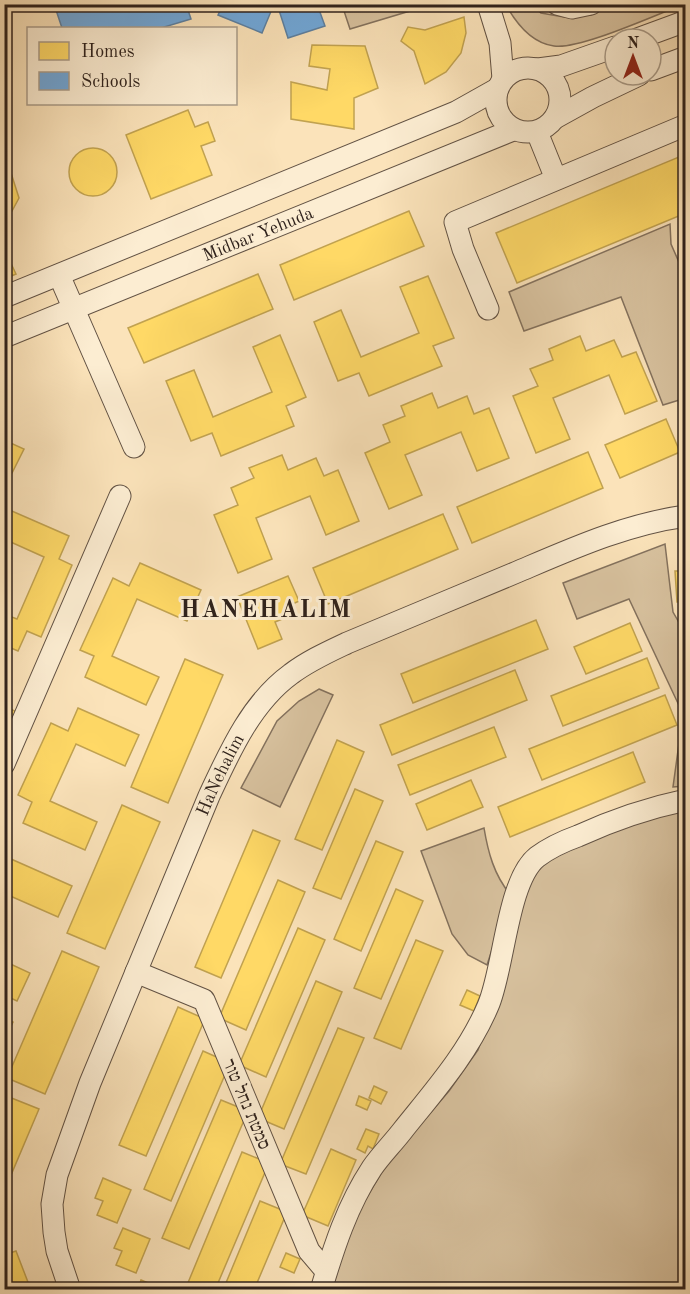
<svg xmlns="http://www.w3.org/2000/svg" width="690" height="1294" font-family="'Old Standard TT','Frank Ruhl Libre',serif">
	<style>
		.green { fill: #d8c29f; stroke: #84725e; stroke-width: 1.5 }
		.homes { fill: #ffd966; stroke: #c1a250; stroke-width: 1.5 }
		.schools { fill: #6fa8dc; stroke: #5c80a2; stroke-width: 1.5 }
		.lines { fill: none; stroke-linecap: round; stroke-linejoin: round }
		.minor-casing { stroke: #625244; stroke-width: 23 }
		.minor { stroke: #fcedd2; stroke-width: 21 }
		.labels { text-anchor: middle; stroke-width: 6; stroke-linejoin: round; paint-order: stroke }
		.street-label { font-size: 18px; fill: #2f221c; stroke: #fcedd2 }
		.district-label { font-size: 24px; font-weight: bold; letter-spacing: 1.5px; fill: #2f221c; stroke: #fcedd2 }
	</style>
	<rect width="100%" height="100%" fill="#fbe3ba"/>
	<filter id="stains"><feTurbulence type="fractalNoise" baseFrequency=".00333" numOctaves="4"/><feColorMatrix values="0 0 0 0 .2 0 0 0 0 .09 0 0 0 0 .02 0 0 0 .5 -.17"/></filter>
	<radialGradient id="worn" r=".72"><stop offset=".6" stop-color="#630" stop-opacity="0"/><stop offset="1" stop-color="#630" stop-opacity=".3"/></radialGradient>
	<g class="green">
		<polygon points="342,5 342,4 430,5 350,29"/>
		<path d="M506,5H531L541,13L564,17L591,15L612,5H682C655,15 579,50 554,46C531,43 516,23 506,5Z"/>
		<polygon points="670,224 671,244 685,276 686,398 663,405 621,297 524,331 509,292"/>
		<polygon points="665,544 673,612 685,633 685,786 673,787 683,714 629,599 577,619 563,583"/>
		<polygon points="319,689 333,695 280,807 241,788 277,721 299,701"/>
		<polygon points="685,810 685,1289 328,1290 346,1238 365,1200 388,1162 449,1091 478,1050 493,1009 529,878 549,860 588,841 645,820"/>
		<path d="M484,828C488,852 494,875 510,894L487,965L468,955L452,934L421,851Z"/>
	</g>
	<g class="homes">
		<polygon points="464,17 466,33 461,53 446,72 425,84 414,51 401,41 408,27 425,30"/>
		<polygon points="312,45 365,46 378,88 354,98 354,129 291,119 291,82 327,90 330,69 309,66"/>
		<polygon points="188,110 195,127 208,122 215,141 201,146 212,175 151,199 126,135"/>
		<circle cx="93" cy="172" r="24"/>
		<polygon points="4,151 19,198 4,226"/>
		<polygon points="686,154 686,213 517,283 496,233"/>
		<polygon points="409,211 424,246 294,300 280,265"/>
		<polygon points="7,255 16,274 4,279 4,257"/>
		<polygon points="258,274 273,309 144,363 128,328"/>
		<polygon points="428,276 454,338 433,346 442,366 369,396 359,373 338,381 314,322 341,310 361,357 419,333 400,287"/>
		<polygon points="280,335 306,397 286,406 294,426 221,456 212,433 191,441 166,381 194,370 213,417 272,392 253,347"/>
		<polygon points="580,336 586,351 614,340 622,357 636,352 657,401 625,414 609,375 553,398 570,439 536,453 513,396 538,386 530,369 553,360 549,349"/>
		<polygon points="432,393 438,408 467,396 474,414 489,408 509,458 477,471 461,432 405,455 422,495 389,509 365,453 390,442 383,425 405,416 401,406"/>
		<polygon points="666,419 680,452 620,478 605,445"/>
		<polygon points="4,440 24,449 6,485 4,484"/>
		<polygon points="588,452 603,488 472,543 457,507"/>
		<polygon points="282,455 288,470 316,458 324,476 338,470 359,521 326,535 310,496 256,518 272,559 238,573 214,515 238,505 231,488 254,478 249,468"/>
		<polygon points="5,508 69,536 59,559 72,565 41,637 27,631 18,651 4,645 4,614 17,619 44,557 4,539"/>
		<polygon points="443,514 458,549 328,604 313,568"/>
		<polygon points="140,563 201,590 187,621 137,599 112,656 159,677 146,705 85,677 94,656 80,650 113,578 129,586"/>
		<polygon points="675,571 686,571 686,601 677,602"/>
		<polygon points="288,576 299,601 288,606 292,615 275,622 282,639 258,649 237,597"/>
		<polygon points="536,620 548,649 413,703 401,674"/>
		<polygon points="630,623 642,651 586,674 574,647"/>
		<polygon points="647,658 659,688 563,726 551,696"/>
		<polygon points="185,659 223,675 168,803 131,787"/>
		<polygon points="515,670 527,700 392,755 380,725"/>
		<polygon points="665,695 677,725 542,780 529,749"/>
		<polygon points="4,706 17,712 4,739"/>
		<polygon points="78,708 139,735 125,766 76,744 50,801 97,822 85,850 23,823 32,802 18,795 51,723 68,731"/>
		<polygon points="494,727 506,757 410,795 398,765"/>
		<polygon points="337,740 364,752 322,850 295,839"/>
		<polygon points="633,752 645,782 510,837 498,807"/>
		<polygon points="471,780 483,807 427,830 416,804"/>
		<polygon points="355,789 383,801 341,899 313,888"/>
		<polygon points="122,805 160,822 105,949 67,933"/>
		<polygon points="253,830 280,841 221,978 195,967"/>
		<polygon points="376,841 403,852 361,951 334,939"/>
		<polygon points="11,859 72,886 58,917 8,895 4,903 4,872"/>
		<polygon points="278,880 305,892 246,1030 219,1018"/>
		<polygon points="396,889 423,901 381,999 354,988"/>
		<polygon points="298,928 325,940 266,1077 239,1065"/>
		<polygon points="416,940 443,951 401,1049 374,1038"/>
		<polygon points="62,951 99,967 45,1094 7,1078"/>
		<polygon points="4,961 30,973 17,1001 4,995"/>
		<polygon points="316,981 342,992 284,1129 258,1118"/>
		<polygon points="467,990 480,996 474,1011 460,1005"/>
		<polygon points="178,1007 205,1019 146,1156 119,1145"/>
		<polygon points="4,1018 13,1022 4,1041"/>
		<polygon points="338,1028 364,1038 306,1174 280,1164"/>
		<polygon points="203,1051 230,1063 171,1201 144,1189"/>
		<polygon points="374,1086 387,1092 381,1104 369,1098"/>
		<polygon points="4,1095 39,1109 11,1175 4,1173"/>
		<polygon points="359,1096 371,1101 367,1110 356,1105"/>
		<polygon points="221,1100 248,1111 189,1249 162,1238"/>
		<polygon points="366,1129 379,1134 373,1149 368,1146 365,1153 357,1149"/>
		<polygon points="331,1149 356,1160 328,1226 302,1215"/>
		<polygon points="242,1152 269,1163 215,1290 185,1290"/>
		<polygon points="103,1178 131,1190 117,1223 97,1215 103,1201 95,1198"/>
		<polygon points="260,1201 287,1212 254,1290 223,1290"/>
		<polygon points="123,1228 150,1239 136,1273 116,1265 122,1251 114,1248"/>
		<polygon points="16,1251 31,1290 4,1290 4,1255"/>
		<polygon points="286,1253 300,1259 294,1273 280,1267"/>
		<polygon points="141,1280 165,1290 138,1290"/>
	</g>
	<g class="schools">
		<polygon points="73,4 186,4 191,19 161,28 62,28 56,10"/>
		<polygon points="223,4 261,4 272,9 262,33 218,15"/>
		<polygon points="277,4 317,4 325,26 288,38"/>
	</g>
	<g class="lines">
		<defs>
			<g id="minor">
				<polyline points="488,4 500,43 503,79"/>
				<polyline points="557,4 572,8 591,4"/>
				<polyline points="637,39 686,21"/>
				<circle cx="528" cy="100" r="32"/>
				<polyline points="538,69 561,66 615,47"/>
				<polyline points="651,70 686,57"/>
				<polyline points="555,118 593,97 639,75"/>
				<polyline points="537,132 556,179"/>
				<polyline points="59,275 134,447"/>
				<polyline points="4,297 456,112 497,89"/>
				<polyline points="488,309 463,249 455,222 686,125"/>
				<path id="s1" d="M4,337L513,130"/>
				<polyline points="4,764 120,496"/>
				<polyline points="136,972 204,1000 309,1251 326,1271"/>
				<path id="s2" d="M70,1290L57,1251L54,1232L52,1204L57,1175L90,1083L209,796C229,753 251,703 291,674C308,661 328,652 347,643C404,619 460,596 517,572C571,549 626,524 686,516"/>
				<path d="M321,1290C334,1247 347,1206 372,1168C381,1155 393,1143 403,1130C435,1090 468,1053 488,1006C504,970 507,881 537,857C549,848 564,841 578,836C613,820 648,808 686,800"/>
			</g>
		</defs>
		<use href="#minor" class="minor-casing"/>
		<use href="#minor" class="minor"/>
	</g>
	<g class="labels">
		<g class="street-label">
			<text dy="6" stroke="none"><textPath href="#s1" startOffset="274">Midbar Yehuda</textPath></text>
			<text dy="6" stroke="none"><textPath href="#s2" startOffset="550">HaNehalim</textPath></text>
			<text transform="translate(247 1104) rotate(67)" y="6">סמטת נחל טור</text>
		</g>
		<g class="district-label">
			<text x="266" y="617">HANEHALIM</text>
		</g>
	</g>
	<rect width="690" height="1294" fill="none" stroke="#fbe3ba" stroke-width="24"/>
	<rect x="6" y="6" width="678" height="1282" fill="none" stroke="#2f221c" stroke-width="3"/>
	<rect x="12" y="12" width="666" height="1270" fill="none" stroke="#2f221c" stroke-width="1.5"/>
	<rect x="27" y="27" width="210" height="78" fill="#fcedd2" stroke="#aa9c89" stroke-width="1.5"/>
	<rect x="39" y="42" width="30" height="18" fill="#ffd966" stroke="#aa9c89" stroke-width="1.5"/>
	<text x="81" y="57" font-size="18" fill="#2f221c">Homes</text>
	<rect x="39" y="72" width="30" height="18" fill="#6fa8dc" stroke="#aa9c89" stroke-width="1.5"/>
	<text x="81" y="87" font-size="18" fill="#2f221c">Schools</text>
	<g transform="translate(633 57)"><circle r="28" fill="#fcedd2" stroke="#aa9c89" stroke-width="1.5"/>
	<path d="M0-4.5L10 22L0 15L-10 22Z" fill="#8f2418"/>
	<text y="-9" font-size="16" font-weight="bold" text-anchor="middle" fill="#2f221c">N</text>
	</g>
	<rect width="100%" height="100%" filter="url(#stains)"/>
	<rect width="100%" height="100%" fill="url(#worn)"/>
</svg>
